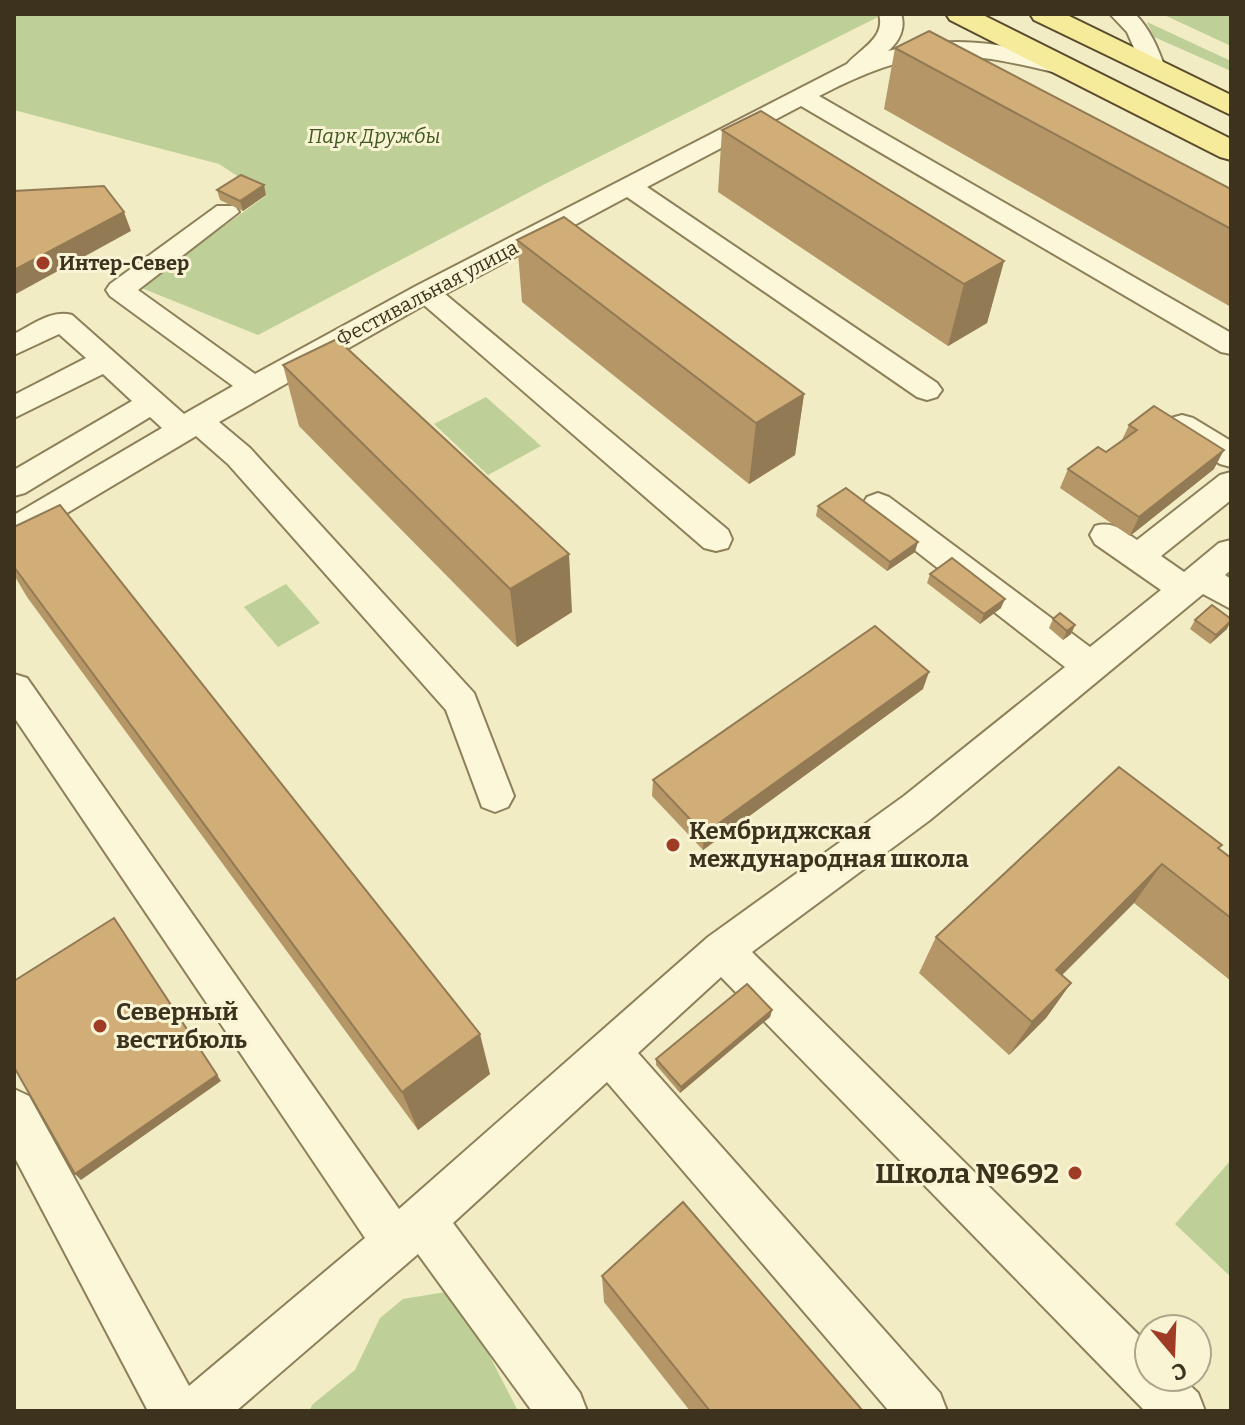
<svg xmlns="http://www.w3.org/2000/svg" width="1245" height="1425" font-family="Bitter,serif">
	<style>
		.green { fill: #bed097 }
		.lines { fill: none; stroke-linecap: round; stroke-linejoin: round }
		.minor-casing { stroke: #8d7f59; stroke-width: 4 }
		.major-casing { stroke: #5a4b2d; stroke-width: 4 }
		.minor { fill: #fbf7d8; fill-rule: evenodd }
		.major { fill: #f5eb9a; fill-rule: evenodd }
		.wall { fill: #b49667 }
		.shaded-wall { fill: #927a54 }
		.building { fill: #d1ae78; stroke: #927a54; stroke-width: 2 }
		.poi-dot { fill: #9f3c25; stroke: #f8f4d4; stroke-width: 3 }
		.labels { text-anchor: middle; stroke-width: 6; stroke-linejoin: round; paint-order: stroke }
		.far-park-label { font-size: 20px; font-style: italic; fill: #415923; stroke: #f8f4d4 }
		.far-poi-label { font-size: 20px; font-weight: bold; fill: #3c321e; stroke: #f8f4d4; text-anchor: start }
		.far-street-label { font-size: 20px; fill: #3c321e; stroke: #f8f4d4 }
		.poi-label { font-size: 24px; font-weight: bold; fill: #3c321e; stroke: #f8f4d4; text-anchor: start }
		.near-poi-label { font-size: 28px; font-weight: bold; fill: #3c321e; stroke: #f8f4d4; text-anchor: end }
	</style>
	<rect width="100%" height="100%" fill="#f1ecc4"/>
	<g class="green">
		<polygon points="14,14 873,14 878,17 547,183 258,335 139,287 267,195 219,164 14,110"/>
		<polygon points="1162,14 1231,14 1231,46"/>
		<polygon points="1147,22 1231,61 1231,71 1154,37"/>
		<polygon points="486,397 541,446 488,475 434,424"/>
		<polygon points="286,584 320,623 278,647 244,607"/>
		<polygon points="1231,1160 1231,1277 1175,1224"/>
		<polygon points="452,1291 467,1312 518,1411 309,1411 313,1404 355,1370 380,1318 403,1299"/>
	</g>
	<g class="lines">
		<defs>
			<g id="minor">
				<path d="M879,14H901C906,28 899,42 888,51C942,37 991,40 1044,55C1054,58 1066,59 1073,67L1069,72L1061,74C957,48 917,45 819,96L1231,333V354L1221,352L801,106L647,187L937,383L942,390L937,397L927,400L917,397L627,197L445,294L728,530L732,539L728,548L716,551L704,548L424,305L219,422L250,448L474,693L514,796L508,807L495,812L482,807L446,710L228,464L196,436L25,538L14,542V515L162,428L150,417L25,493L14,496V470L132,401L103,374L14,418V395L86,358L59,334L14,355V334C32,325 52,309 72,315L184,414L233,386L110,296L106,290L110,284L217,206H235L239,212L138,290L255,374L416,286L847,64C860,49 886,38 879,14Z"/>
				<path d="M1110,14H1135C1150,29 1158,48 1165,68L1161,73H1145L1127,32Z"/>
				<polygon points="1182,415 1193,418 1231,441 1231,467 1220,464 1171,432 1167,425 1171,418"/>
				<path d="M1231,472V500L1161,556L1184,572L1219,543L1231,540V570L1225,575L1231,579V609L1203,594L930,820L752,952L1149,1345V1377H1181L1198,1393L1205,1411H1145L721,977L638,1053L940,1393L947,1411H889L607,1082L453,1223L580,1393L587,1411H532L418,1254L236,1411H148L14,1156V1089L29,1096L189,1386L365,1238L14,717V674L27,678L399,1209L708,937L904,796L1065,667L867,513L862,505L867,497L878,493L889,497L1090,647L1161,590L1095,544L1090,535L1095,526C1113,521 1122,530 1137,540L1220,475Z"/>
			</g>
			<g id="major">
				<polygon points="946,14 981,14 1231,139 1231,160 1220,157 950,20"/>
				<polygon points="1030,14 1065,14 1231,95 1231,115 1034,20"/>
			</g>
		</defs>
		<use href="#minor" class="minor-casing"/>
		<use href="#major" class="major-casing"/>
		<use href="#minor" class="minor"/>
		<use href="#major" class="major"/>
	</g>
	<g class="wall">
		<polygon points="895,48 1231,189 1231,307 884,109"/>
		<polygon points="722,130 1004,261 987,323 948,346 718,192"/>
		<polygon points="217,190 266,195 243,211 220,200"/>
		<polygon points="517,240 804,394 795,455 749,484 522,302"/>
		<polygon points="283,365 572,612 517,647 299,426"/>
		<polygon points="1129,425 1214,469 1130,536 1060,488 1068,469 1106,452 1122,440"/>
		<polygon points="818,506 915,552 887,571 816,516"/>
		<polygon points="14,527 490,1074 418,1130 27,597 14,575"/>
		<polygon points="930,574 1001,608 980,624 927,583"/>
		<polygon points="1053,619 1075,625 1071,634 1063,640 1049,628"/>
		<polygon points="1195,620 1227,629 1210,644 1190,629"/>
		<polygon points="923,689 703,850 652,796 653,780"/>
		<polygon points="1119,767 1231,858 1231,981 1134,903 1062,975 1071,983 1046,1018 1009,1055 919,973 936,937"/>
		<polygon points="772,1010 770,1017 680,1093 656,1065 656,1059"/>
		<polygon points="602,1276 863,1411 690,1411 604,1302"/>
	</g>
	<g class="shaded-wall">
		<polygon points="264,185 266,195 243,211 240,201"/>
		<polygon points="124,212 131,231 14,295 14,270"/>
		<polygon points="1004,261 987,323 948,346 964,284"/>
		<polygon points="804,394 795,455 749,484 756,423"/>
		<polygon points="1224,450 1214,469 1130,536 1139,517"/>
		<polygon points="918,542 915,552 887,571 890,562"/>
		<polygon points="569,554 572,612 517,647 510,589"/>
		<polygon points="1005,599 1001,608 980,624 984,614"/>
		<polygon points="1231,621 1227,629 1210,644 1216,635"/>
		<polygon points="1075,625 1071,634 1063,640 1067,631"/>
		<polygon points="929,672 923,689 703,850 704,834"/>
		<polygon points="1162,864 1134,903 1032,1005 1056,970"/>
		<polygon points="119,925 221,1081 81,1180 75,1174"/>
		<polygon points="1071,983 1046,1018 1009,1055 1032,1022"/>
		<polygon points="772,1010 770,1017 680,1093 681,1087"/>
		<polygon points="480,1034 490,1074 418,1130 402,1092"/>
	</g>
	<g class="building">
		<polygon points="929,31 1231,189 1231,229 895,48"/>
		<polygon points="761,111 1004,261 964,284 722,130"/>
		<polygon points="241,175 264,185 240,201 217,190"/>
		<polygon points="104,186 124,212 14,270 14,191"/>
		<polygon points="564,217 804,394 756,423 517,240"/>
		<polygon points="337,339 569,554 510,589 283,365"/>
		<polygon points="1154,406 1224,450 1139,517 1068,469 1098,447 1106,452 1137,430 1129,425"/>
		<polygon points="846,488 918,542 890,562 818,506"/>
		<polygon points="60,505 480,1034 402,1092 14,567 14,527"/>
		<polygon points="952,558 1005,599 984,614 930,574"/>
		<polygon points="1212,605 1231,619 1231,621 1216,635 1195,620"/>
		<polygon points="1060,613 1075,625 1067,631 1053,619"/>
		<polygon points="875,626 929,672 704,834 653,780"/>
		<polygon points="1119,767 1222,845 1218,848 1231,858 1231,918 1162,864 1056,970 1071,983 1032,1022 936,937"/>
		<polygon points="114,918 217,1075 75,1174 14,1067 14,981"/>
		<polygon points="747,984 772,1010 681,1087 656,1059"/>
		<polygon points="683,1202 863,1411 710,1411 602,1276"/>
	</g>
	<g class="poi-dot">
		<circle cx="43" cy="263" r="8"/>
		<circle cx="673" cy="845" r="8"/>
		<circle cx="100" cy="1026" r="8"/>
		<circle cx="1075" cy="1173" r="8"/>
	</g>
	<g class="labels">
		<g class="far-park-label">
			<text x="374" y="143">Парк Дружбы</text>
		</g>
		<g class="far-poi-label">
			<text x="59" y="270">Интер-Север</text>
		</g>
		<g class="far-street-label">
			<text transform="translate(427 293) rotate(-28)" y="7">Фестивальная улица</text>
		</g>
		<g class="poi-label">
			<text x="689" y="839">Кембриджская<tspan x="689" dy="28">международная школа</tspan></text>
			<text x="116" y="1020">Северный<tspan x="116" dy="28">вестибюль</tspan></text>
		</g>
		<g class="near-poi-label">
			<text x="1059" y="1183">Школа №692</text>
		</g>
	</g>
	<rect width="1245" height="1425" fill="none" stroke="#3c321e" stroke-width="32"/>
	<g transform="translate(1173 1353) rotate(161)"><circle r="38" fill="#f8f4d4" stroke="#ada68b" stroke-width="2"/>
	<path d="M0-6L14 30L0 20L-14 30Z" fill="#9f3c25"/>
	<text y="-12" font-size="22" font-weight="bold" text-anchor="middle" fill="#3c321e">С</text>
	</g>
</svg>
